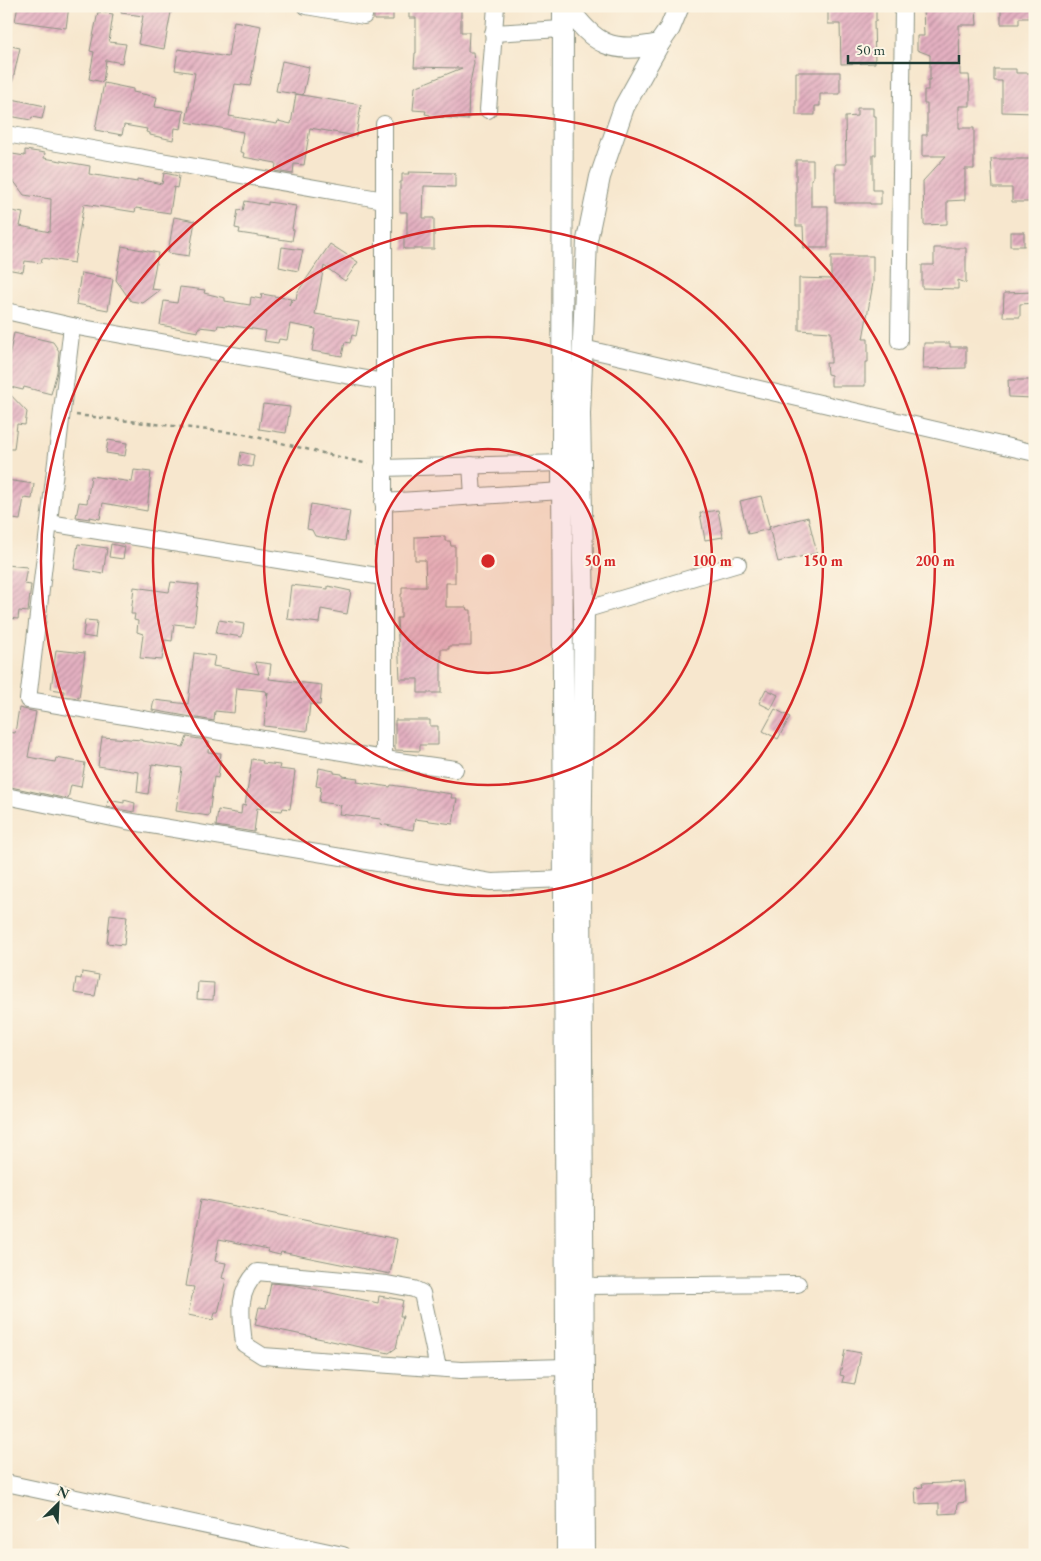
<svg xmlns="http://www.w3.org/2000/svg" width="1041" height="1561" font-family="'EB Garamond',serif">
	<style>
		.building { fill: url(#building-hatch) }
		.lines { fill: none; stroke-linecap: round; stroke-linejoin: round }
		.minor-casing { stroke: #8b9281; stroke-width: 18 }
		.major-casing { stroke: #8b9281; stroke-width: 22 }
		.path { stroke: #8b9281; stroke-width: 2.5; stroke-dasharray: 4 4; stroke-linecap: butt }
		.minor { stroke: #fff; stroke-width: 16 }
		.major { stroke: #fff; stroke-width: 20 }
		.ring { fill: none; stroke: #d62828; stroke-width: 2.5 }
		.centre { fill: #d62828; stroke: #fcf5e5; stroke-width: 2.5 }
		.ring-label { font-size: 15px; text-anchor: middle; font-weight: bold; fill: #d62828; stroke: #fcf5e5; stroke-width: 4; stroke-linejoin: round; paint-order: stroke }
	</style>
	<defs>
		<pattern id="building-hatch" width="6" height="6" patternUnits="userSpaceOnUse" patternTransform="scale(1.25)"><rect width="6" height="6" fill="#e4b0c1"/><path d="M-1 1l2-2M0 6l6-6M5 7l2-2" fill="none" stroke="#b8909e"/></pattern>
	</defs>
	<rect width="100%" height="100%" fill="#fcf5e5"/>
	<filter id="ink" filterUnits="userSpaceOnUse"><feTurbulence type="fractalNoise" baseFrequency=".02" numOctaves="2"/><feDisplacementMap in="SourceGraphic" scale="10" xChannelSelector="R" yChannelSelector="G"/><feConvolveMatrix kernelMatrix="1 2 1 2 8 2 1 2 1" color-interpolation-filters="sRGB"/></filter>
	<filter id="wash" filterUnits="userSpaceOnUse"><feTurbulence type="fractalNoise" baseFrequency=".0096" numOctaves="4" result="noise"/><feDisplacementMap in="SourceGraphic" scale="20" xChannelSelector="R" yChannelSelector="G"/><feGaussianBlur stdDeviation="1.12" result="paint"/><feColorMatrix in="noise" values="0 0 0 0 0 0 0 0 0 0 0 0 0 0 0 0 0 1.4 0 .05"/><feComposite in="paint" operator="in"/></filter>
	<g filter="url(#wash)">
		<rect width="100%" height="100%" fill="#f7e7ce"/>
		<g id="blocks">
			<g class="building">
				<polygon points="18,6 69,6 66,28 15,21"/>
				<polygon points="122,6 172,7 164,49 138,44 143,16 121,13"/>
				<polygon points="461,6 461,32 469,32 468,52 473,52 474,63 469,88 468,120 430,116 430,115 425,114 426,111 413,110 415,87 462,68 414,67 415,53 416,53 416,18 409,18 409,7"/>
				<polygon points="828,6 876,6 876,21 874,21 875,63 841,64 840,24 828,24"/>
				<polygon points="923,6 976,8 977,25 959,25 960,75 969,75 970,87 970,106 959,106 959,128 974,128 974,169 965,169 965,200 947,201 947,224 924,225 923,181 946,156 922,156 922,135 927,135 927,104 924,104 924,90 928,90 928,80 930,80 930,55 917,50 917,36 924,36"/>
				<polygon points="1001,6 1035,6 1035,18 1019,18 1019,24 1001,24"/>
				<polygon points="393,8 393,20 374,20 374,9"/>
				<polygon points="98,12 113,14 109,42 126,44 122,63 106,60 103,82 89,79 94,52 90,51"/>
				<polygon points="234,21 261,26 250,86 235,84 229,116 277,124 278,121 291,124 296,94 361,105 356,136 310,128 304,165 294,164 293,174 275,171 276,163 243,157 244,153 240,152 243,132 186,122 195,73 175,70 178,49 228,57"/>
				<polygon points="6,45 20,48 11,88 6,87"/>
				<polygon points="282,61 309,67 303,95 276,91"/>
				<polygon points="994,69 1016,69 1016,73 1035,73 1035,113 1002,112 1002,81 994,81"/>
				<polygon points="796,72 840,72 840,94 820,94 820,106 815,106 815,115 796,115"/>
				<polygon points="104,83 133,89 133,92 157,97 155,107 184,111 181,129 175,128 173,140 150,135 150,133 146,132 147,129 124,125 122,135 95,130"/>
				<polygon points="12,99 45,106 42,119 32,117 31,120 9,116"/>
				<polygon points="857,108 873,108 873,116 876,116 876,155 873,155 873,190 881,190 881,204 870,204 870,203 835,203 835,164 846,164 845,117 857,116"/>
				<polygon points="25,150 45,153 44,158 90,166 89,174 137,182 137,179 162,184 164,173 179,176 177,188 174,187 170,213 136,208 135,212 84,204 74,263 42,258 41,263 25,261 23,272 6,269 6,210 23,213 20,226 50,232 51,199 24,195 13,180 6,179 6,153 25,156"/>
				<polygon points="991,159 1035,159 1035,202 1012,202 1012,188 993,188"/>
				<polygon points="796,160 813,160 813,178 811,179 811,206 828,206 828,248 804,248 803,226 796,226"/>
				<polygon points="408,172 454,173 454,174 455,174 455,187 424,186 423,218 434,218 434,249 404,249 404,237 407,237 407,212 400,212 400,182 402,182 402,174 409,174"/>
				<polygon points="245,201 268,205 268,202 296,206 292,229 294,230 292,241 239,233 240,229 235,228 238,210 243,211"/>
				<polygon points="174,217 195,221 189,256 168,253"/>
				<rect x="1010" y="232" width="14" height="14"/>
				<polygon points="330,244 358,262 345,281 324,266 315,314 359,321 356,336 352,335 350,343 345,342 342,356 312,351 316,329 290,324 287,340 279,339 278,343 264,341 266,331 228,325 228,326 218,325 217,329 199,327 198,332 160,325 164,301 177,303 180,287 205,290 204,293 225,298 225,301 250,305 251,297 261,299 262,294 291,299 289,306 293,299 296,300 297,293"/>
				<polygon points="122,246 158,253 151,289 160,290 143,303 131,301 116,280"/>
				<polygon points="282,247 303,250 298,271 279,267"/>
				<polygon points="934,248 966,248 966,283 958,280 958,289 922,288 922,265 934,265"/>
				<polygon points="831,256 873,256 873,283 863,339 868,339 868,362 865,362 865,386 831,386 831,375 827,374 826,363 831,363 831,332 799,330 799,278 831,279"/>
				<polygon points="81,273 113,279 108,310 76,304"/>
				<polygon points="1035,292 1035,303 1020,304 1020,317 1003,317 1004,293"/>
				<polygon points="14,333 53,342 59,351 57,372 51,394 24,387 23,390 6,386 6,355 9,356"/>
				<polygon points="924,343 950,343 950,347 966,347 966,368 923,369"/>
				<polygon points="1008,380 1033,380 1033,398 1009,397"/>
				<polygon points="6,390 27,412 25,425 17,424 14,449 6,449"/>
				<polygon points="263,404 290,407 286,433 259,429"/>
				<polygon points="108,440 127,443 125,456 106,453"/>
				<polygon points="241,452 254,455 252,467 239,465"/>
				<polygon points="134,470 151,472 147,511 103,503 100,519 90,517 90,519 76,517 79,502 87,503 91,476 132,482"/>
				<polygon points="6,480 34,484 32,499 24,498 20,520 6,518"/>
				<polygon points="761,496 770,529 748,534 740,501"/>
				<polygon points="311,504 350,511 345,541 315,536 312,530 307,529"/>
				<polygon points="718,510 723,537 705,540 700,513"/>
				<polygon points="808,517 817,553 778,562 769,527"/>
				<polygon points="445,536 445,541 450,541 451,546 455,546 455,583 446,583 446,607 466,607 467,610 471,610 471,646 449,646 449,649 441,649 441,693 418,693 418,679 400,679 397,618 401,618 401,594 402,594 402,587 426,587 425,560 415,560 415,537"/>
				<polygon points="78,544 107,548 103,574 74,569"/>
				<polygon points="111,544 125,547 123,559 109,557"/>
				<polygon points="6,565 27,567 24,584 31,585 28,612 19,611 18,619 6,618"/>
				<polygon points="171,582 199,585 194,626 174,624 172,641 165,640 162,660 140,658 143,634 137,632 138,621 134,620 135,614 131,614 134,587 169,592"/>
				<polygon points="291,585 328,589 328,586 351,591 347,614 321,609 319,623 287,619"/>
				<polygon points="85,620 97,621 95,638 83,636"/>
				<polygon points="219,620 244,624 242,637 216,633"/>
				<polygon points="56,650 85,653 79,698 63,696 64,691 51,689"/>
				<polygon points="194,653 215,656 213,666 259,674 255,662 271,664 269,679 322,685 320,705 310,704 307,731 264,726 268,692 267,695 266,691 237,688 234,713 215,711 214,721 152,710 154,700 188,704"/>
				<polygon points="766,689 778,695 771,709 759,703"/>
				<polygon points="19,708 36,712 28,757 55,762 56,758 85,763 81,787 71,785 68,799 6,786 6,732 15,733"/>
				<polygon points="775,709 790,717 778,739 763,731"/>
				<polygon points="395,720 430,720 430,726 438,726 438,745 420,745 420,751 395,750"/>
				<polygon points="102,737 142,740 142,741 183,747 187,737 206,740 205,741 209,742 208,752 221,753 218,778 214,777 209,816 176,811 182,768 152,764 148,794 137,792 139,772 98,766"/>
				<polygon points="252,759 263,761 262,763 280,765 279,769 295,771 290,809 283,808 282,811 257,808 254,832 216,826 218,810 241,814 242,805 245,806"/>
				<polygon points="319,768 334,771 334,773 342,774 342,776 358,778 357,782 390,787 391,785 452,794 451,798 457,798 453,824 415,819 413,830 380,824 381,819 339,814 341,805 319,802 321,787 316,786"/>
				<polygon points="108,800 124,803 124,800 135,803 134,812 107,807"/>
				<polygon points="110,914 127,916 124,945 107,943"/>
				<polygon points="82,972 99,975 95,996 74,993 76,978 81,979"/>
				<polygon points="198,982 214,983 213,1000 197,999"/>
				<polygon points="201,1199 397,1239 390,1274 281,1252 280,1255 267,1252 268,1249 219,1239 215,1261 226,1263 222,1278 226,1279 218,1313 215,1313 213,1320 188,1315 194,1287 186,1286"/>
				<polygon points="271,1283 294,1285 378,1303 379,1296 403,1300 400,1316 403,1316 396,1348 389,1353 255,1325 259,1307 266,1308"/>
				<polygon points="845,1350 861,1353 855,1384 842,1382 844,1376 840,1375"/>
				<polygon points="965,1482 966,1502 958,1503 957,1513 939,1514 939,1503 916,1504 915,1488 923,1487 922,1484"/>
			</g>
		</g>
	</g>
	<g filter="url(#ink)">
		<use href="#blocks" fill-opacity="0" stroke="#8b9281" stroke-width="1"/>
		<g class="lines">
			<defs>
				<g id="minor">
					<polyline points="306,6 364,16 364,6"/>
					<polyline points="493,33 562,29"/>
					<polyline points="488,110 496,6"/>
					<polyline points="384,124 384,759"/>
					<polyline points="6,134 384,200"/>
					<polyline points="6,311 72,326 384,382"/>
					<polyline points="72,326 28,700 384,759 455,769"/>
					<polyline points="899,341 903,6"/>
					<polyline points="583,348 1035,453"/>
					<polyline points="471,465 473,496"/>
					<polyline points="383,468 562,463"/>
					<polyline points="383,502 562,491"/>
					<polyline points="49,523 383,577"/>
					<polyline points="584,610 738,564"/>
					<polyline points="6,796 127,821 491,882 564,879"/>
					<polyline points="585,1286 798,1284"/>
					<path d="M438,1368L422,1293L414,1289L387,1284L257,1272C236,1294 241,1316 244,1344L263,1356L461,1370L566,1367"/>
					<polyline points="6,1483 343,1555"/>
				</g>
				<g id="major">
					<polyline points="563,6 562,463 567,1555"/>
					<path d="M567,6C594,45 612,54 659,44"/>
					<polyline points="585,1555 581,887 584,610 580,414 587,240 600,177 624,107 659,44 670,28 679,6"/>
				</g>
			</defs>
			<use href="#minor" class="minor-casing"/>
			<use href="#major" class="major-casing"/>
			<polyline class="path" points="76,415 244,434 368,464"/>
			<use href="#minor" class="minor"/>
			<use href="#major" class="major"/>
		</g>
	</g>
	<circle cx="488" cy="561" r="112" fill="#d62828" fill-opacity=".12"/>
	<g class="ring">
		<circle cx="488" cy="561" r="112"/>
		<circle cx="488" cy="561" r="224"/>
		<circle cx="488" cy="561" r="335"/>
		<circle cx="488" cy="561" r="447"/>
	</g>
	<circle cx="488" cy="561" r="8" class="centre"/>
	<g class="ring-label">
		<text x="600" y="566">50 m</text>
		<text x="712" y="566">100 m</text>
		<text x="823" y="566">150 m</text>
		<text x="935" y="566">200 m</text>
	</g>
	<rect width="1041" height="1561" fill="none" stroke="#fcf5e5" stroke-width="25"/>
	<g transform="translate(58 1504) rotate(24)" stroke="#fcf5e5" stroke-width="4" paint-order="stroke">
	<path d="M0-4L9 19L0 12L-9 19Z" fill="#1f3d34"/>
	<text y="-8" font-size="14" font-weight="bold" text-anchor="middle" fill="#1f3d34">N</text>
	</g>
	<path d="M848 55v8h111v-8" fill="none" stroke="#1f3d34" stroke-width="2.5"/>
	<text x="856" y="55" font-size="15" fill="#1f3d34" stroke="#fcf5e5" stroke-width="4" paint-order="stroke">50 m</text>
</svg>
